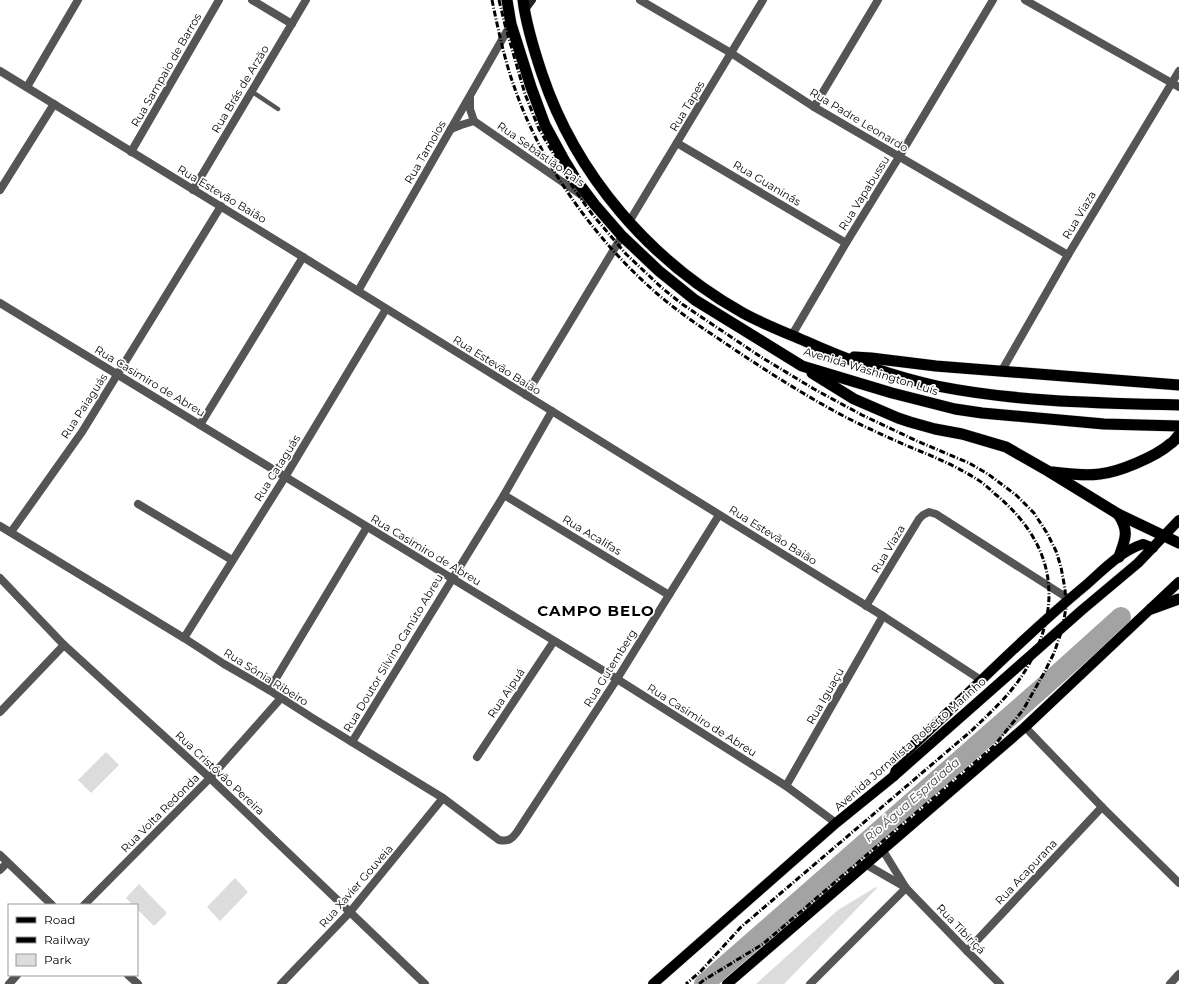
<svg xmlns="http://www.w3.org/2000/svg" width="1179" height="984" font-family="Montserrat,sans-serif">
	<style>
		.green { fill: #dcdcdc }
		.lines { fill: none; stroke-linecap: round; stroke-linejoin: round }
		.river { stroke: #a3a3a3; stroke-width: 20 }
		.primary-casing { stroke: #dbdbdb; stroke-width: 11 }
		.trunk-casing { stroke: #dbdbdb; stroke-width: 12 }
		.service { stroke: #555; stroke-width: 4.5 }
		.minor { stroke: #555; stroke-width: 8 }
		.tertiary { stroke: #555; stroke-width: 8 }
		.secondary { stroke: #222; stroke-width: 8 }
		.primary { stroke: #000; stroke-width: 10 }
		.trunk { stroke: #000; stroke-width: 11 }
		.rail { stroke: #000; stroke-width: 3; stroke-dasharray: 6 2 1 2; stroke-linecap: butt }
		.labels { text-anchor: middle; stroke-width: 3.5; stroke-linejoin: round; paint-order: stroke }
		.street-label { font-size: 11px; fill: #000; stroke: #fff }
		.water-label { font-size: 12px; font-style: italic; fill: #444; stroke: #fff }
		.district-label { font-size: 15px; font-weight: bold; letter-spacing: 1px; fill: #000; stroke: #fff }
	</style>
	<rect width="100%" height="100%" fill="#fff"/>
	<g class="green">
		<polygon points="106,752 119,765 91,793 78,780"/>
		<polygon points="235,878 248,892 220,921 207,907"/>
		<polygon points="139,884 167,913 154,926 137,909 137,905 133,905 126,898"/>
		<polygon points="876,887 877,888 784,984 756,984 838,910"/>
	</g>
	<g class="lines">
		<polyline class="river" points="704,984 1041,689 1121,617"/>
		<defs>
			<g id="primary">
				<path d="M894,776L899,760L903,755C964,698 1022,638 1086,585C1103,570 1121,551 1143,544L1153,548"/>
				<polyline points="653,984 836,823 894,776 1082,610 1138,563 1179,520"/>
				<polyline points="727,984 1025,727 1179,582"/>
			</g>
			<g id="trunk">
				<polyline points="507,0 511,24 531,87 545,125 563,158 577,181 595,205 622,236 659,271 695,300 802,366 892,393 955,409 982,413 1104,424 1179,426"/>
				<path d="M523,0C526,25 534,50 542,74C576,175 650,261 743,313C763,324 784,332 805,341C847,360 892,376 937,386C1017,402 1099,403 1179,405"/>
				<polyline points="854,357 871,358 936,366 1179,385"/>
				<polyline points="812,373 854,399 898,418 910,422 935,429 962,434 1006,447 1048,471 1118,514 1179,543"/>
				<path d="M1053,472C1069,474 1084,476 1100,474C1119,472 1155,457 1170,444C1174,442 1176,438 1179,435"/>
				<path d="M1118,514C1130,532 1125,539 1119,557"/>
				<polyline points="1151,609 1179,599"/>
			</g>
		</defs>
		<use href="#primary" class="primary-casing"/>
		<use href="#trunk" class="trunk-casing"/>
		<polyline class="service" points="251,91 278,109"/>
		<g class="minor">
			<polyline points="252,0 292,24"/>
			<polyline points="640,0 731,53 814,107 1068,255"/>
			<polyline points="1025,0 1179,87"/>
			<polyline points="0,71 303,257 883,616 981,680"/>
			<polyline points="27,87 78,0"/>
			<polyline points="470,97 470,109 474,121 590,201"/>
			<polyline points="814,107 878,0"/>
			<polyline points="451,129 461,125 474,121"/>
			<polyline points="677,143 846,243"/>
			<polyline points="131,152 219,0"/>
			<polyline points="0,190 54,104"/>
			<polyline points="193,190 306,0"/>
			<polyline points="629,222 763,0"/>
			<polyline points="358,291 511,24"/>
			<polyline points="0,303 617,679 786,786 836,823"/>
			<polyline points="792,335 846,243 899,157 993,0"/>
			<polyline points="1001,372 1068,255 1179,71"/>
			<polyline points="526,395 622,236"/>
			<polyline points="200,425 303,257"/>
			<polyline points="504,495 669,595"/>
			<polyline points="138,504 232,560"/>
			<path d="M0,526L184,638L224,664L269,690L311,717L443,798L499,840C508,842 512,839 517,832L617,679L669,595L719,515"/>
			<polyline points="11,532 82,432 221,206"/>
			<polyline points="0,578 64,645 210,778 425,984"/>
			<polyline points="866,606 919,519 923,515 929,512 936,514 1069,599"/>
			<polyline points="184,638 285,477 386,309"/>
			<polyline points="269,690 367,527"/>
			<polyline points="0,712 64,645"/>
			<polyline points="1025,727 1102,807 1179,883"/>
			<polyline points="352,742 504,495 552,411"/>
			<polyline points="477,757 554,641"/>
			<polyline points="786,786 883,616"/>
			<polyline points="882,849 906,888 967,951 1000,984"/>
			<polyline points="865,864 905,887"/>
			<polyline points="0,870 7,863"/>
			<polyline points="84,905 210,778 281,698"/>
			<polyline points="967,951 1102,807"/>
			<polyline points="9,984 17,975"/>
			<polyline points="281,984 350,912 443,798"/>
			<polyline points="810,984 906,888"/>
		</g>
		<g class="tertiary">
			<polyline points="0,855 52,905"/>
			<polyline points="128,975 138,984"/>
			<polyline points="1170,984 1179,974"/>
		</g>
		<polyline class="secondary" points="524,11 532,0"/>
		<use href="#primary" class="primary"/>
		<use href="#trunk" class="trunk"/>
		<g class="rail">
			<path d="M492,0C498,29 505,62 515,89C541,164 594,238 653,290C673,308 696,324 719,339C757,365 796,390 836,412C860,425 885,436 910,447C932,456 954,465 975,478C982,482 989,488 995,494C1055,543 1065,605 1025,671C1011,694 990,713 970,732L741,927L700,972L686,984"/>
			<polyline points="499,0 505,25 525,94 539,129 574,189 592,214 626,254 662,288 682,304 761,357 814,389 862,415 917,441 969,463 988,474 1016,495 1034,513 1047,533 1056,551 1061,567 1065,589 1066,608 1062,630 1054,653 1044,673 1023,710 994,746 883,841 763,944 704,980 699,984"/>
		</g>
	</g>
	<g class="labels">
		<g class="street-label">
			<text transform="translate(166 70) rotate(-60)" y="4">Rua Sampaio de Barros</text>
			<text transform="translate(240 89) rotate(-59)" y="4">Rua Brás de Arzão</text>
			<text transform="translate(687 106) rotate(-59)" y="4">Rua Tapes</text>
			<text transform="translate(859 120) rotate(31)" y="4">Rua Padre Leonardo</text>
			<text transform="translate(425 152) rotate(-60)" y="4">Rua Tamoios</text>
			<text transform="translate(541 154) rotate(35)" y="4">Rua Sebastião Pais</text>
			<text transform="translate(767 183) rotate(31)" y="4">Rua Guaninás</text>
			<text transform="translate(864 193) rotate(-58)" y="4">Rua Vapabussu</text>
			<text transform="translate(222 194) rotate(31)" y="4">Rua Estevão Baião</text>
			<text transform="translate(1079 215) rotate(-59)" y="4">Rua Viaza</text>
			<text transform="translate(497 365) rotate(32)" y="4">Rua Estevão Baião</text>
			<text transform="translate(871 371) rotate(17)" y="4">Avenida Washington Luís</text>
			<text transform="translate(150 381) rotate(31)" y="4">Rua Casimiro de Abreu</text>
			<text transform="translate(84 406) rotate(-57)" y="4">Rua Paiaguás</text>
			<text transform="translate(277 468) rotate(-58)" y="4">Rua Cataguás</text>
			<text transform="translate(592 535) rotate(31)" y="4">Rua Acalifas</text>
			<text transform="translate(773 535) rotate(32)" y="4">Rua Estevão Baião</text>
			<text transform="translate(888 549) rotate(-59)" y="4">Rua Viaza</text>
			<text transform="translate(426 550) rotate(31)" y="4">Rua Casimiro de Abreu</text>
			<text transform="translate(393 653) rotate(-59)" y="4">Rua Doutor Silvino Canúto Abreu</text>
			<text transform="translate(610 668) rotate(-58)" y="4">Rua Gutemberg</text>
			<text transform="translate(266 677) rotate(32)" y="4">Rua Sônia Ribeiro</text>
			<text transform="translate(506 693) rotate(-56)" y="4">Rua Aipuá</text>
			<text transform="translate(825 696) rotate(-60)" y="4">Rua Iguaçu</text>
			<text transform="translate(702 720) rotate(32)" y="4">Rua Casimiro de Abreu</text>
			<text transform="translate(910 744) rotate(-41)" y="4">Avenida Jornalista Roberto Marinho</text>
			<text transform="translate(220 773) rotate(43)" y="4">Rua Cristóvão Pereira</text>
			<text transform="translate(160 813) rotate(-45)" y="4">Rua Volta Redonda</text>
			<text transform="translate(1026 872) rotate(-47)" y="4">Rua Acapurana</text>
			<text transform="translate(356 886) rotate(-49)" y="4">Rua Xavier Gouveia</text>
			<text transform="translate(961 929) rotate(46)" y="4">Rua Tibiriçá</text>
		</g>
		<g class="water-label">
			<text transform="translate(912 800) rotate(-41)" y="4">Rio Água Espraiada</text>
		</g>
		<g class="district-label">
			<text x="596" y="616">CAMPO BELO</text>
		</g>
	</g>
	<rect x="8" y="904" width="130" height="72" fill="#ffffff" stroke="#999999"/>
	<rect x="16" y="917" width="20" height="6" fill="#000000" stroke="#999999"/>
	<text x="44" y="924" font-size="12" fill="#000000">Road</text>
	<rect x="16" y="937" width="20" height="6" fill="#000000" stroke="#999999"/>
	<text x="44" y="944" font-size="12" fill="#000000">Railway</text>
	<rect x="16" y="954" width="20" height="12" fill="#dcdcdc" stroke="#999999"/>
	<text x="44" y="964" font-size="12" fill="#000000">Park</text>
</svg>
